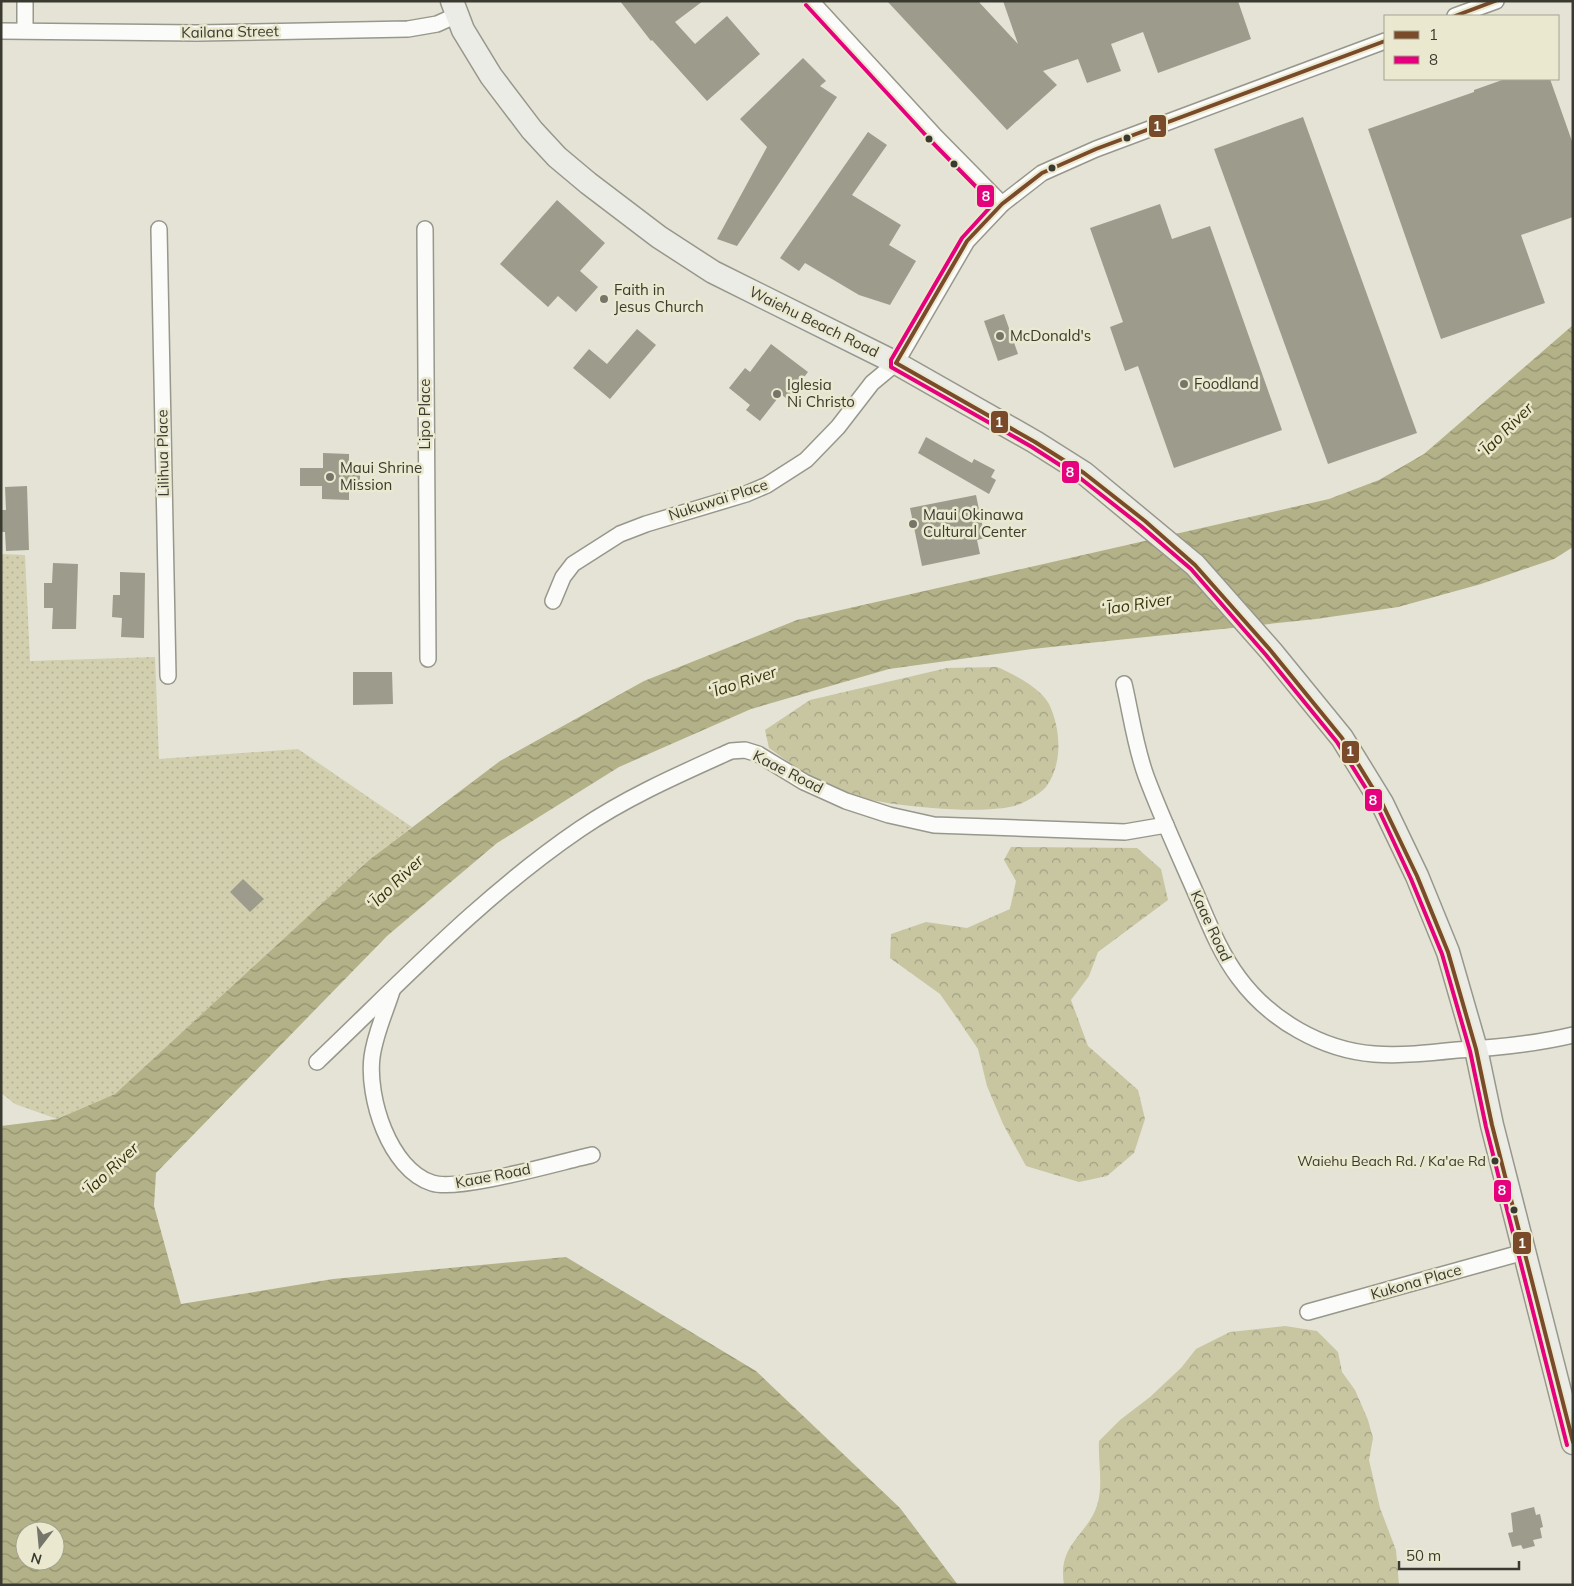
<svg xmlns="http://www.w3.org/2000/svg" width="1574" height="1586" font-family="Mulish,sans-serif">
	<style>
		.grass { fill: url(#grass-dots) }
		.forest { fill: url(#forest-crowns) }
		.water { fill: url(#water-waves); fill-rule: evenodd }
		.building { fill: #9d9c8c }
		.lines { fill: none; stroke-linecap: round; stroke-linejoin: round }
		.street-casing { stroke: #98978c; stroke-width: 18 }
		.secondary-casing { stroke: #98978c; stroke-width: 25 }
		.street { stroke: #fbfbf9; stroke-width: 15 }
		.secondary { stroke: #ecece6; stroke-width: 22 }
		.bus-1-casing { stroke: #eae9cf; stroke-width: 8 }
		.bus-2-casing { stroke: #eae9cf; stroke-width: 8 }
		.bus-1 { stroke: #7a4b2a; stroke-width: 4 }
		.bus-2 { stroke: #e5007d; stroke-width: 4 }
		.bus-dot { fill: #3a3a30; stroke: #eae9cf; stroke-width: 2 }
		.poi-dot { fill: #76756a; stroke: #eae9cf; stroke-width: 2 }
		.labels { text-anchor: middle; stroke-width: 5; stroke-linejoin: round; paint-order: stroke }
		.bus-label { font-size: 14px; fill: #3a3a30; stroke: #eae9cf; text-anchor: end }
		.street-label { font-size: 15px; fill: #3a3a30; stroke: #eae9cf }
		.poi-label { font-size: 15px; fill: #3a3a30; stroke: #eae9cf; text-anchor: start }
		.water-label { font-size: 16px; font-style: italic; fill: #353104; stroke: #eae9cf }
		.line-badge { stroke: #eae9cf; stroke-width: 2 }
		.badge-label { font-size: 14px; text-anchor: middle; font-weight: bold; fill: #fff }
	</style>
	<defs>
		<pattern id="grass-dots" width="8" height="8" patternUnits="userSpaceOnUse" patternTransform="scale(1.25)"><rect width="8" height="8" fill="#d1cfae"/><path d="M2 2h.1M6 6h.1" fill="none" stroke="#b4b296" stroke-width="1.8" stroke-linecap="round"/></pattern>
		<pattern id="forest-crowns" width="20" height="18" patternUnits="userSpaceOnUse" patternTransform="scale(1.25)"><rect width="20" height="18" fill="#c8c5a1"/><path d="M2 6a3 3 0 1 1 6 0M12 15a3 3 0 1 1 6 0" fill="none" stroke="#a3a184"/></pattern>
		<pattern id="water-waves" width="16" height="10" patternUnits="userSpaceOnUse" patternTransform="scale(1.25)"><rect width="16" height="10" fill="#b3b187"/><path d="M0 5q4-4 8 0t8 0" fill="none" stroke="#93916f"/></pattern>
	</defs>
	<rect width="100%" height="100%" fill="#e4e3d5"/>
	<polygon class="grass" points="1,554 25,555 30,661 155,657 159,759 298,749 412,827 369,860 115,1094 57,1119 15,1104 1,1093"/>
	<g class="forest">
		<path d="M997,667C1013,674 1040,687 1049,704C1061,729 1063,764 1046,787C1041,793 1027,801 1020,804C987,818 862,804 829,789C808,779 788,761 769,748L765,730L810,700L947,668Z"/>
		<polygon points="1011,847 1137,848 1161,869 1168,900 1098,952 1089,976 1071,1000 1088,1046 1138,1090 1145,1119 1134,1153 1107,1176 1079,1182 1026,1166 1003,1124 987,1086 978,1049 959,1021 940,994 890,958 891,934 926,922 967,928 1010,909 1016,881 1004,860"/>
		<path d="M1285,1326L1317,1331L1338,1352L1342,1372L1355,1390L1368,1420L1373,1438L1369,1460L1380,1508L1396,1550L1399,1585H1064C1057,1542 1089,1536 1098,1502C1103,1483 1098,1461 1099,1441L1120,1420L1150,1397L1181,1368L1196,1349L1230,1332Z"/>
	</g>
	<path class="water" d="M1573,325V547L1554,559L1481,584L1398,607L1316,619L1032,649L889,669L751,709L619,767L497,843L387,936L156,1173L154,1206L181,1304L333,1279L566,1257L756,1371L900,1508L958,1585H1V1126L57,1119L115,1094L369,860L500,761L644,681L797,620L1329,499L1379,480L1424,454ZM25,1531H55V1561H25Z"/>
	<g class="building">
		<polygon points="620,1 703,1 675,22 695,44 727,16 760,54 707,101 652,40 651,41"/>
		<polygon points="887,1 978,1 1018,44 1003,1 1238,1 1251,39 1158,73 1143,32 1111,44 1121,71 1087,83 1078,59 1043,71 1057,85 1007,130"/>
		<polygon points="803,58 826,81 820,86 837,97 737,246 717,239 767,147 740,119"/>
		<polygon points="1505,79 1550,79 1573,144 1573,217 1521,235 1545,303 1441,339 1368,129 1474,92 1474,90"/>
		<polygon points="1303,117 1417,433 1328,464 1214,149"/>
		<polygon points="868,132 887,145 852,195 901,225 889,245 916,261 890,305 859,295 805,263 799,271 780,258"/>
		<polygon points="557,200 605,243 580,271 598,287 576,312 558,296 548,307 500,264"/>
		<polygon points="1160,204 1172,239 1210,226 1282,430 1174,468 1138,366 1125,371 1110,327 1123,322 1090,228"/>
		<polygon points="1004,314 1018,354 998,361 984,321"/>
		<polygon points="637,329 656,345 610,399 573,368 589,349 607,364"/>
		<polygon points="771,344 808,372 787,399 781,394 760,421 746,410 750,405 729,388 745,368 750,372"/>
		<polygon points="926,437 972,463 974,459 995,470 991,477 996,480 989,494 918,453"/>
		<polygon points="323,453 349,454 349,469 360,469 360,486 349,486 349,500 322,499 322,486 300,486 300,468 323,468"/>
		<polygon points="27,486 29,550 6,551 5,532 1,532 1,510 6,510 5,487"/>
		<polygon points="976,495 985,538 977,540 980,554 922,566 910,508"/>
		<polygon points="53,563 78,564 76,629 52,629 53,608 44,608 44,583 52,583"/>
		<polygon points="120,572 145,573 144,638 121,637 122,618 112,617 113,595 120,595"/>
		<polygon points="353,672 392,672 393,704 353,705"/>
		<polygon points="243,879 264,899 250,912 230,892"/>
		<polygon points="1534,1507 1536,1515 1540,1514 1543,1527 1540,1528 1542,1538 1533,1540 1535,1546 1523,1549 1521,1545 1512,1547 1508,1533 1513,1532 1511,1513"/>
	</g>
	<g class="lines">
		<defs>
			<g id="street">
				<polyline points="25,1 25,30"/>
				<polyline points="811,1 936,137 1002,204"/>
				<polyline points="1455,16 1496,1"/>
				<polyline points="1,31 197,33 408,29 437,24 457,15"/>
				<polyline points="159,229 168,676"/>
				<polyline points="425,229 428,659"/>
				<polyline points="553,601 563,577 573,564 620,534 646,524 746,494 767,485 806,460 838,427 872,383 896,363 967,241 1002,204 1042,173 1096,149 1385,41"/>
				<path d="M1124,684C1131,714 1135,746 1146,776C1159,811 1175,846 1190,880C1205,913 1217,949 1239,978C1270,1020 1322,1050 1374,1054C1401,1056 1429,1053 1457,1050C1495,1048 1535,1044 1573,1035"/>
				<path d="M392,991C385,1013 375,1034 372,1057C367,1097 389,1169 432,1183C458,1192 560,1162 592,1155"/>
				<path d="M317,1062C402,981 483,895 580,829C627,797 680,774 731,751L745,750L758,754L804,782L846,801L889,815L934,825L1125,832L1166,825"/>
				<polyline points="1308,1312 1524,1252"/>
			</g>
			<polyline id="secondary" points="452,1 463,30 491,76 532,130 557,157 588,183 659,237 713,272 896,363 1035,442 1084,473 1195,565 1271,651 1342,738 1382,803 1417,876 1448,952 1476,1049 1492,1125 1573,1443"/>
		</defs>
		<use href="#street" class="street-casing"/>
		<use href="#secondary" class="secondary-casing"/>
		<use href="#street" class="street"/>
		<use href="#secondary" class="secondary"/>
		<defs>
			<g id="bus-1">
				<polyline points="1455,16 1495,1"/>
				<polyline points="1385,41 1096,149 1042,173 1002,204 967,241 896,363 1035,442 1084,473 1145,521 1195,565 1271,651 1342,738 1382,803 1417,876 1448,952 1476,1049 1492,1125 1573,1442"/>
			</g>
			<polyline id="bus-2" points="806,5 931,141 993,204 962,238 891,360 891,367 1032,447 1080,478 1141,526 1191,569 1266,655 1337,742 1377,806 1411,879 1442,954 1470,1051 1486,1127 1567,1445"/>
		</defs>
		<use href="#bus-1" class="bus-1-casing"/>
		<use href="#bus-2" class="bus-2-casing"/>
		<use href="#bus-1" class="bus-1"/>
		<use href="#bus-2" class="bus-2"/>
	</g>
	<g class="bus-dot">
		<circle cx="1127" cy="138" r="4.5"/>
		<circle cx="929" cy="139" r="4.5"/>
		<circle cx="954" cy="164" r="4.5"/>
		<circle cx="1052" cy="168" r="4.5"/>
		<circle cx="1495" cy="1161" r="4.5"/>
		<circle cx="1514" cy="1210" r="4.5"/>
	</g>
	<g class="poi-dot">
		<circle cx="604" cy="299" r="5"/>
		<circle cx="1000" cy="336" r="5"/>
		<circle cx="1184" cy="384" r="5"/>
		<circle cx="777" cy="394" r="5"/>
		<circle cx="330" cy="477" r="5"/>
		<circle cx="913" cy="524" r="5"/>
	</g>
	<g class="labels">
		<g class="bus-label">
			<text x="1486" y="1166">Waiehu Beach Rd. / Ka'ae Rd</text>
		</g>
		<g class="street-label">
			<text transform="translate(230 32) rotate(-1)" y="5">Kailana Street</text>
			<text transform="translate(814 322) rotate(26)" y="5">Waiehu Beach Road</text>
			<text transform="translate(425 414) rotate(-90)" y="5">Lipo Place</text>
			<text transform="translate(163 453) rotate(-91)" y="5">Lilihua Place</text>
			<text transform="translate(718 500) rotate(-18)" y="5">Nukuwai Place</text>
			<text transform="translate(788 772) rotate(27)" y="5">Kaae Road</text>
			<text transform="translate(1211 926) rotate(65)" y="5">Kaae Road</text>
			<text transform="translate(493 1176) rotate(-11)" y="5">Kaae Road</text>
			<text transform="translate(1416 1282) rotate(-16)" y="5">Kukona Place</text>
		</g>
		<g class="poi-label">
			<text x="614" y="295">Faith in<tspan x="614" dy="17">Jesus Church</tspan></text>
			<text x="1010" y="341">McDonald's</text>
			<text x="1194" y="389">Foodland</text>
			<text x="787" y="390">Iglesia<tspan x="787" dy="17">Ni Christo</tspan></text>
			<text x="340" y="473">Maui Shrine<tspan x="340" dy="17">Mission</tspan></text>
			<text x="923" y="520">Maui Okinawa<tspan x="923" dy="17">Cultural Center</tspan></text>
		</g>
		<g class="water-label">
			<text transform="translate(1504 431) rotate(-45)" y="6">ʻĪao River</text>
			<text transform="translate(1135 604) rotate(-9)" y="6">ʻĪao River</text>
			<text transform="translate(741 682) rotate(-18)" y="6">ʻĪao River</text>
			<text transform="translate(394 883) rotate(-44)" y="6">ʻĪao River</text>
			<text transform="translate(109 1170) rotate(-43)" y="6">ʻĪao River</text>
		</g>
	</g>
	<g class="line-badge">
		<rect x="1148" y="114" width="19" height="24" rx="5" fill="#7a4b2a"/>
		<rect x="976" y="184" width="19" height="24" rx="5" fill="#e5007d"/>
		<rect x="990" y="410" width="19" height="24" rx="5" fill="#7a4b2a"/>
		<rect x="1061" y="460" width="19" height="24" rx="5" fill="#e5007d"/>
		<rect x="1341" y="740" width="19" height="24" rx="5" fill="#7a4b2a"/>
		<rect x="1364" y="788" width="19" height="24" rx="5" fill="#e5007d"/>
		<rect x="1493" y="1179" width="19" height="24" rx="5" fill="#e5007d"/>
		<rect x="1512" y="1231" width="20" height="24" rx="5" fill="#7a4b2a"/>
	</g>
	<g class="badge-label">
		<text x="1157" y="131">1</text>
		<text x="986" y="201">8</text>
		<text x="999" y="427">1</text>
		<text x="1070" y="477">8</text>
		<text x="1350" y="756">1</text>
		<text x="1373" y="805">8</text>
		<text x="1502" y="1195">8</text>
		<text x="1522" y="1248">1</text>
	</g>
	<rect width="1574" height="1586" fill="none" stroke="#3a3a30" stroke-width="5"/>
	<rect x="1384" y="15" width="175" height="65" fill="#eae9cf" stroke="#a4a38f"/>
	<rect x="1394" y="31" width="25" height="8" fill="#7a4b2a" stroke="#a4a38f"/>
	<text x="1429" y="40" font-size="15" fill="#3a3a30">1</text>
	<rect x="1394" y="56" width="25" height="8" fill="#e5007d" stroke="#a4a38f"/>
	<text x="1429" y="65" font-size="15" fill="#3a3a30">8</text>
	<g transform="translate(40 1546) rotate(196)"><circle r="24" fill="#eae9cf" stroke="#a4a38f"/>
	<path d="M0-4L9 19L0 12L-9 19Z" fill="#76756a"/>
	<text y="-8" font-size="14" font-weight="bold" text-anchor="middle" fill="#3a3a30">N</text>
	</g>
	<path d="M1399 1561v8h120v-8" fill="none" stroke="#3a3a30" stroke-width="2.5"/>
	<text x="1406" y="1561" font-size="15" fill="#3a3a30" stroke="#eae9cf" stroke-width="4" paint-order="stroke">50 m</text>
</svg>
